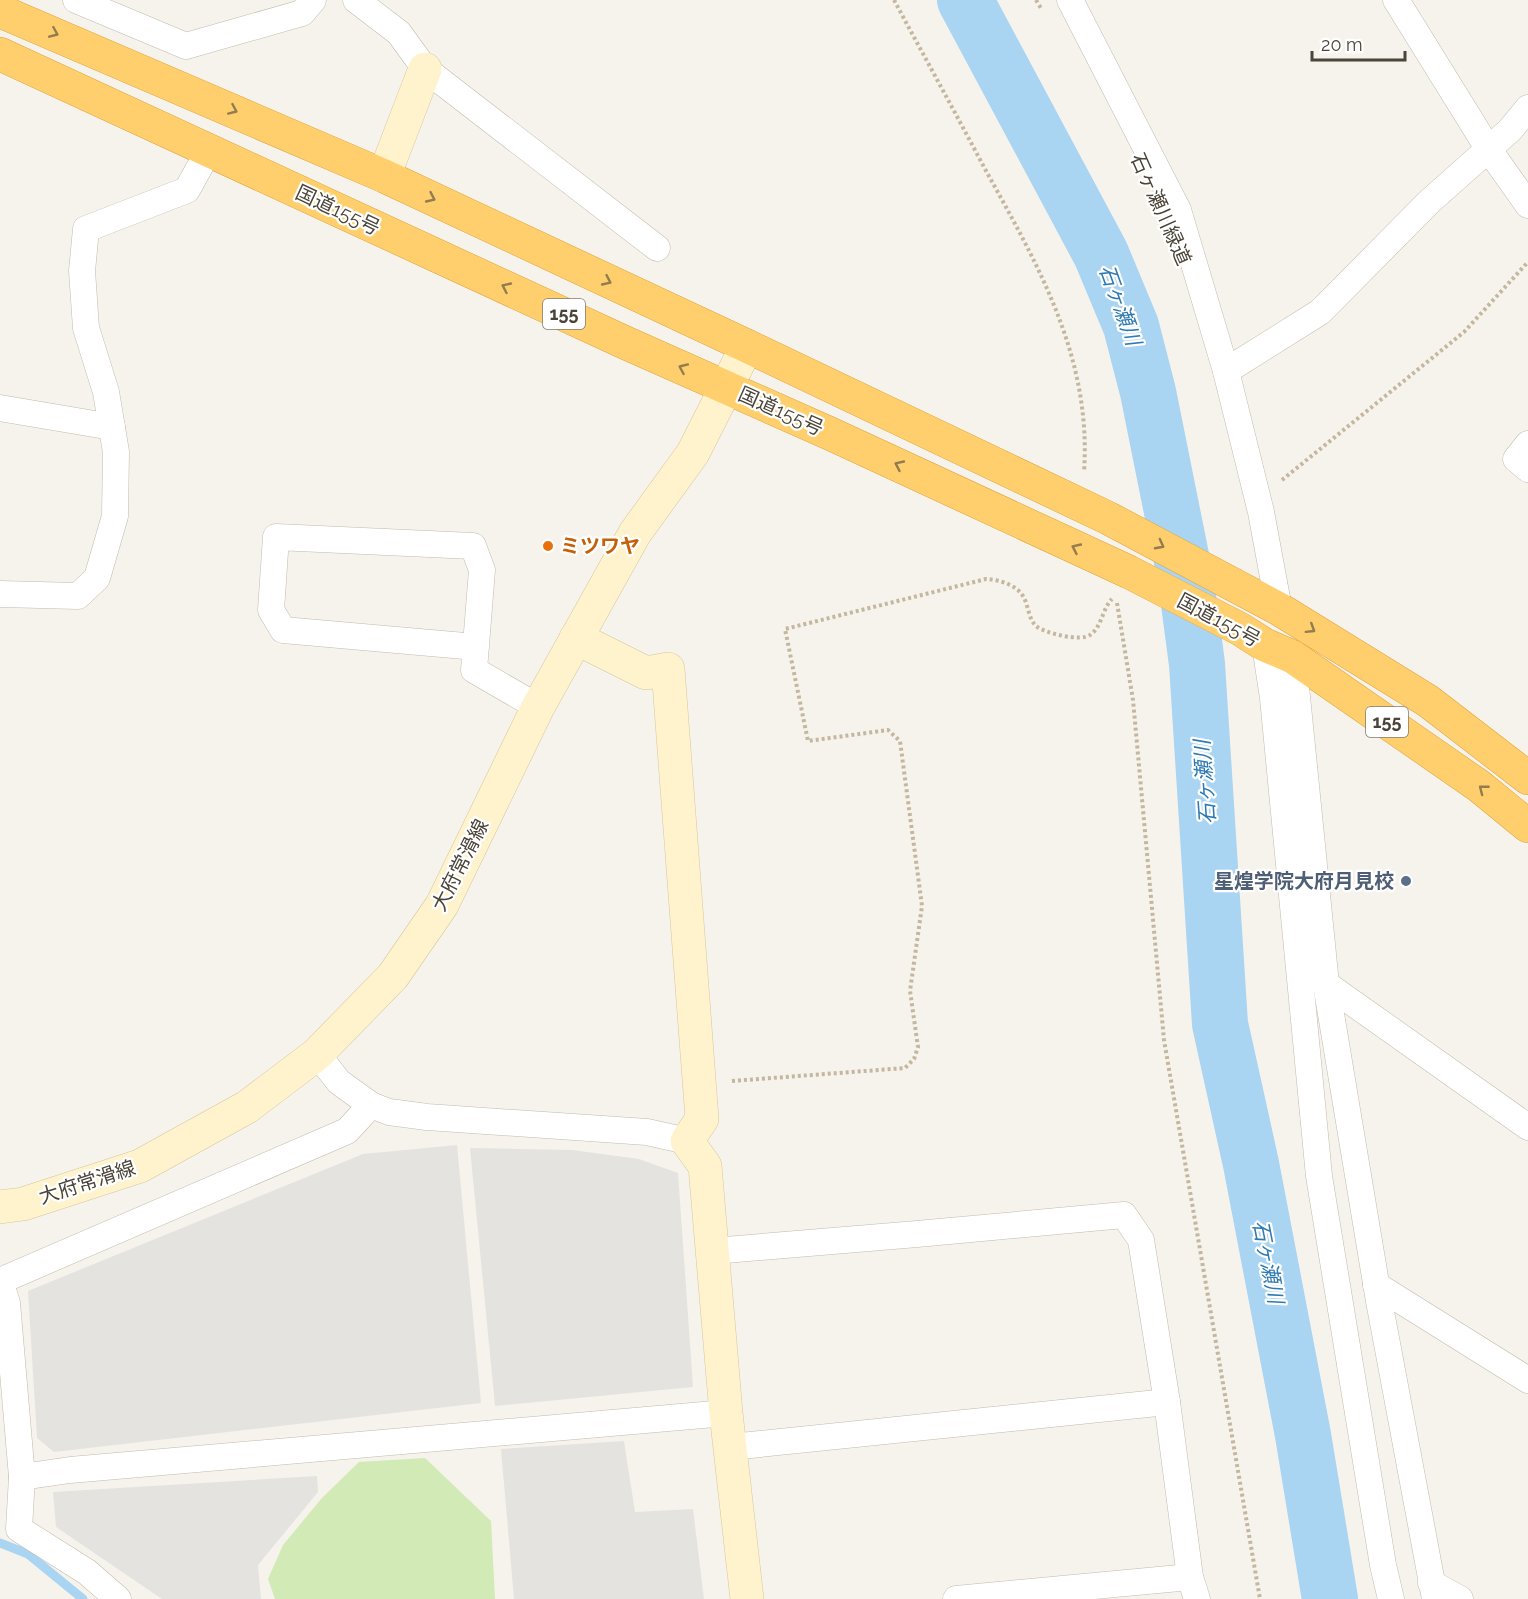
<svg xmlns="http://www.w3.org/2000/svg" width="1528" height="1599" font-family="Raleway,'Noto Sans JP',sans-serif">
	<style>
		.green { fill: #d2eab5 }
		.parking { fill: #e5e3e0 }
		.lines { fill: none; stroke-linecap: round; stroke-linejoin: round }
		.stream { stroke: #a9d4f2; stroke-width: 9 }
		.river { stroke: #a9d4f2; stroke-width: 56 }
		.street-casing { stroke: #c2bbae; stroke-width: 27 }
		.secondary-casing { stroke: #d6c79b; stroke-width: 34 }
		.highway-casing { stroke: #e0a43c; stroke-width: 34 }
		.path { stroke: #c4b79f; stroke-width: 4; stroke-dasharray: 3 3; stroke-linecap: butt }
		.street { stroke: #fff; stroke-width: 26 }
		.secondary { stroke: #fff3cd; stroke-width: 33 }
		.highway { stroke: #ffcf6e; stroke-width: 33 }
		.oneway { stroke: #937c4e }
		.food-dot { fill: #e8710a; stroke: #fff; stroke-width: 2 }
		.service-dot { fill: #5c6f8a; stroke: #fff; stroke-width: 2 }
		.labels { text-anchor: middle; stroke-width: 4.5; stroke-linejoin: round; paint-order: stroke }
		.shield { fill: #fff; stroke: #817c74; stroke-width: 1.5 }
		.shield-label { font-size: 18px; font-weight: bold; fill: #4b4439 }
		.street-label { font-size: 20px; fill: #4b4439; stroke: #fff }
		.food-label { font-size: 20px; font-weight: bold; fill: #c56008; stroke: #fff; text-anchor: start }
		.service-label { font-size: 20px; font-weight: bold; fill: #4e5e75; stroke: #fff; text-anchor: end }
		.water-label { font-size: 21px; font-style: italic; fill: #2e7ab2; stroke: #fff }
	</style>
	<rect width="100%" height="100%" fill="#f6f3ec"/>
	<polygon class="green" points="425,1458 491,1521 495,1599 275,1599 268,1579 283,1545 322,1498 359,1462"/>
	<g class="parking">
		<polygon points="457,1145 481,1403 54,1452 37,1438 28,1291 363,1154"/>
		<polygon points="470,1148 572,1150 639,1159 678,1173 693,1387 495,1406"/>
		<polygon points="624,1441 635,1512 693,1509 704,1599 514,1599 501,1449"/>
		<polygon points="317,1476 318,1492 258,1565 261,1599 162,1599 56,1527 53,1492"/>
	</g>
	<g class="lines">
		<polyline class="stream" points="0,1543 28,1554 83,1599"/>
		<polyline class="river" points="965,0 1101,254 1131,326 1148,392 1186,581 1197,664 1220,1024 1251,1164 1303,1435 1330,1599"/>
		<defs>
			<g id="street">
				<polyline points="76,0 186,46 302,13 313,0"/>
				<polyline points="356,0 399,33 425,69 657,248"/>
				<polyline points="1070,0 1178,210 1226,371 1261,512 1279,609"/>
				<polyline points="1396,0 1489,150 1528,205"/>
				<polyline points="1226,371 1320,312 1430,201 1510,130 1528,108"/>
				<polyline points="0,408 112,427"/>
				<polyline points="1528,444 1516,459 1528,469"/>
				<polyline points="0,594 78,596 97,578 115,516 116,452 106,392 86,328 82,271 86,229 187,190 209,150"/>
				<polyline points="1265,645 1273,698 1319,1176 1383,1565 1391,1599"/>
				<polyline points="476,647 283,630 271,610 276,537 473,546 482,570 474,670 538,707"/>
				<polyline points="1293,657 1326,984 1379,1301 1435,1599"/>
				<polyline points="1326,984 1528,1127"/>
				<polyline points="317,1054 339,1082 371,1105 389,1112 427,1117 647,1132 687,1141"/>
				<polyline points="713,1251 917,1234 1124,1215 1141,1240 1167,1402 1190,1577 1197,1599"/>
				<polyline points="0,1281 347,1131 371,1105"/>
				<polyline points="0,1281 7,1303 22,1477 19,1529 87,1572 118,1599"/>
				<polyline points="1376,1285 1528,1380"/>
				<polyline points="731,1447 1167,1402"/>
				<polyline points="22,1477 70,1470 726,1413"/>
				<polyline points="1431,1583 1460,1599"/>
				<polyline points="956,1599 1190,1577"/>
			</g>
			<g id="secondary">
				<polyline points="384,176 425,69"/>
				<polyline points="576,638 646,673 668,669 702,1119 687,1141 705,1166 726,1413 747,1599"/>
				<polyline points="0,1207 23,1204 140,1166 247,1107 317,1054 393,976 442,905 538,707 635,533 693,453 747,346"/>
			</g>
			<g id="highway">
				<polyline points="0,11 384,176 747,346 1108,518 1279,609 1428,701 1528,778"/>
				<polyline points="0,54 626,343 831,434 1129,572 1240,629 1265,645 1293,657 1479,786 1528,826"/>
			</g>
		</defs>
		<use href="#street" class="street-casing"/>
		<use href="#secondary" class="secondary-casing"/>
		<use href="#highway" class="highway-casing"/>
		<g class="path">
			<path d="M894,0C924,56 955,112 985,169C1038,265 1092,358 1084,472"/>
			<polyline points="1036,0 1042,10"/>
			<polyline points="1282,480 1464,332 1528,262"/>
			<polyline points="1117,603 1133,700 1164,1040 1260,1599"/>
			<path d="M732,1081L905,1068L914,1059L918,1047L910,991L922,906L900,741L888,730L808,741L785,629L986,579C1000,580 1019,585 1025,600C1029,610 1029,619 1036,626C1044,633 1081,642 1090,635C1102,627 1102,609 1112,599"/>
		</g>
		<use href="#street" class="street"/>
		<use href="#secondary" class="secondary"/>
		<use href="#highway" class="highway"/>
	</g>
	<defs><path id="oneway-chevron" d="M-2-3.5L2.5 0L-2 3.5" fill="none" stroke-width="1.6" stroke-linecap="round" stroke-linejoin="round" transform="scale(1.5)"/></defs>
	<g class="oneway">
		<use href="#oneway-chevron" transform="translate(54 33) rotate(23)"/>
		<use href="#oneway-chevron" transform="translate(233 110) rotate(24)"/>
		<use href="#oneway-chevron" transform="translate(431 198) rotate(25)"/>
		<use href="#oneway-chevron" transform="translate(607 281) rotate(25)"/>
		<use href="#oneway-chevron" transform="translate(506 287) rotate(-155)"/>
		<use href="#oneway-chevron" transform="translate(683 368) rotate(-156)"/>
		<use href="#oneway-chevron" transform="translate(899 465) rotate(-155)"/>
		<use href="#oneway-chevron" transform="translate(1160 545) rotate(28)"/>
		<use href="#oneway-chevron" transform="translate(1076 548) rotate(-155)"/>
		<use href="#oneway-chevron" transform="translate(1311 629) rotate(32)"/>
		<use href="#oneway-chevron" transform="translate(1483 789) rotate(-142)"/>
	</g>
	<circle class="food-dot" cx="548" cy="546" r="6"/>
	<circle class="service-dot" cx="1406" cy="881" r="6"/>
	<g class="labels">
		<g class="shield">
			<rect x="543" y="299" width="42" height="30" rx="4.5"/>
			<rect x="1366" y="707" width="42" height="30" rx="4.5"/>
		</g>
		<g class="shield-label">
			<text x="564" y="320">155</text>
			<text x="1387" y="728">155</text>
		</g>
		<g class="street-label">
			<text transform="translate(1161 209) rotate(66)" y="7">石ヶ瀬川緑道</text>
			<text transform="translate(338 210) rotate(25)" y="7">国道155号</text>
			<text transform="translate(781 411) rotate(24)" y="7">国道155号</text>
			<text transform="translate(1219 620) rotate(28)" y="7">国道155号</text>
			<text transform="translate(460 865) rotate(-63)" y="7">大府常滑線</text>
			<text transform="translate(87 1182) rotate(-18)" y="7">大府常滑線</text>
		</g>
		<g class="food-label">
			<text x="560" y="553">ミツワヤ</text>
		</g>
		<g class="service-label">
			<text x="1394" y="888">星煌学院大府月見校</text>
		</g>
		<g class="water-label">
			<text transform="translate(1120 305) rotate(70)" y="7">石ヶ瀬川</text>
			<text transform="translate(1205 782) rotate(-94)" y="7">石ヶ瀬川</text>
			<text transform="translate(1268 1262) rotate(79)" y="7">石ヶ瀬川</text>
		</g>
	</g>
	<path d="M1312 51v9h93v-9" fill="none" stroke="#4b4439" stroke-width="3"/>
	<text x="1321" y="51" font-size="18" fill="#4b4439" stroke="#ffffff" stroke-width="4.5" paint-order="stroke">20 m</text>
</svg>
